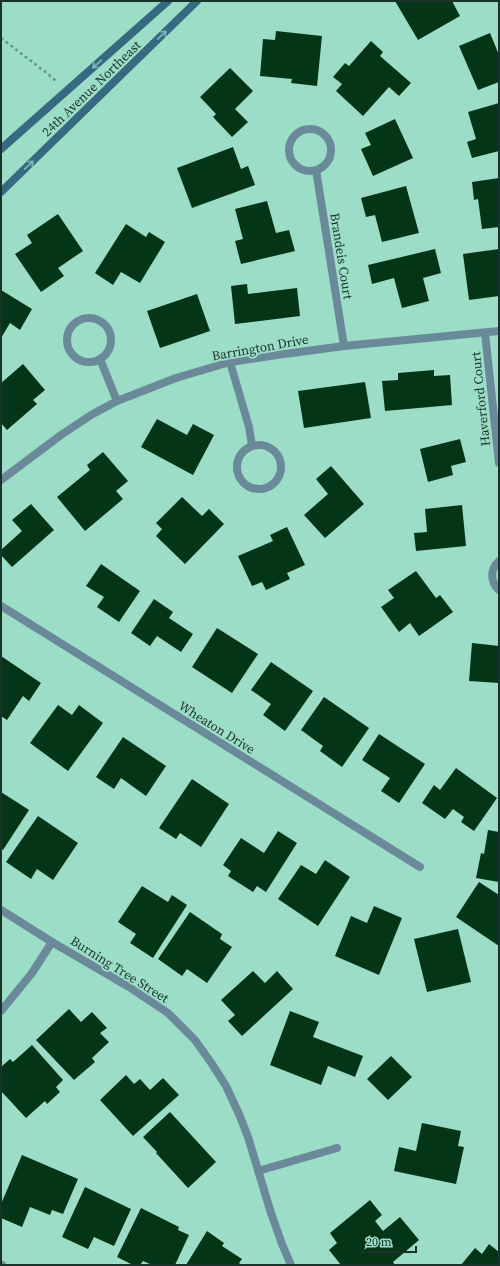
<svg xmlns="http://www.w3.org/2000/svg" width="500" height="1266" font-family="'Source Serif 4',serif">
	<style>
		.building { fill: #053517 }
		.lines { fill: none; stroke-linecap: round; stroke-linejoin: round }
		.path { stroke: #689989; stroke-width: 2.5; stroke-dasharray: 3 3; stroke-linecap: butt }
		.street { stroke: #6a8a9a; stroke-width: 8 }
		.secondary { stroke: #376981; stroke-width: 8 }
		.oneway { stroke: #7ebab2 }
		.labels { text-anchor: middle; stroke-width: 4; stroke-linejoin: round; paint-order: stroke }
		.street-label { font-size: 13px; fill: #19332b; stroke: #9cddc7 }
	</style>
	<rect width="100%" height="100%" fill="#9cddc7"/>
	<g class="building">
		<polygon points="395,1 452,1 460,16 418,40"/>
		<polygon points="276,31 322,36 317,86 291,83 292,79 260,76 263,39 275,40"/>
		<polygon points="490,33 499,55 499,82 478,90 459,46"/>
		<polygon points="371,41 383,52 380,56 411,83 399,96 389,87 363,116 336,91 342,84 333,77 345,63 349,66"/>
		<polygon points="230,68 253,91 235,109 248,122 232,137 213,117 216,114 200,97"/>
		<polygon points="499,103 499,151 472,158 467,142 476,139 468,112"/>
		<polygon points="395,119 413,158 373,176 361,149 371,145 365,133"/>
		<polygon points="233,147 241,169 248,166 255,185 192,208 177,168"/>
		<polygon points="499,178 499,227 482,229 478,199 474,200 472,182"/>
		<polygon points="406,186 419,233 382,242 375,215 366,217 361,198"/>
		<polygon points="267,201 276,233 289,230 295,251 241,264 235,241 243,239 235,209"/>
		<polygon points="58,214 83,251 58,268 64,276 41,292 15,254 32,243 27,235"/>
		<polygon points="126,224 146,237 149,232 165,242 140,283 121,272 113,285 95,273"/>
		<polygon points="435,249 441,273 423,278 429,301 402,308 394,278 372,284 368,265"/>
		<polygon points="499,249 499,296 469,300 463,254"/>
		<polygon points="247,284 248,294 297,288 300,316 235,324 231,286"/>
		<polygon points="1,290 32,309 20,330 10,323 1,338"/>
		<polygon points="197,294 210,331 160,348 147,311"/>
		<polygon points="23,364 45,390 33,400 37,404 7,430 1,423 1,383"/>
		<polygon points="434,370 434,376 450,375 452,405 385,411 382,381 398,380 398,373"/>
		<polygon points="365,382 371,418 304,428 298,391"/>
		<polygon points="157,419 187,435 193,424 214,435 193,475 141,447"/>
		<polygon points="460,439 466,462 451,466 453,475 428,482 420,449"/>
		<polygon points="103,452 128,481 116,491 123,499 85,531 57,497 90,470 87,465"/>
		<polygon points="331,466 364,504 325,538 304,515 328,494 316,479"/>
		<polygon points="182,497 202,516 209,509 224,524 185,564 156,536 162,529 156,523"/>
		<polygon points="31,504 54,530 12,567 1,555 1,550 22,531 12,520"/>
		<polygon points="462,505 466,546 416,551 414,533 427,532 425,509"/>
		<polygon points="287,527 305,565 287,573 290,579 266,590 262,582 252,586 238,556 273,541 270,535"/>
		<polygon points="101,564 140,591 119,622 97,607 104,597 86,586"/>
		<polygon points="416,571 436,598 440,595 453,612 419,636 410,623 399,632 381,607 394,598 388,590"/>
		<polygon points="154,599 173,612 169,618 193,634 181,652 157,636 150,646 131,633"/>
		<polygon points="217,628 258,654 232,693 192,667"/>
		<polygon points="472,643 499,646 499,683 469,681"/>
		<polygon points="1,656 41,683 29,701 23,696 7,720 1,716"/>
		<polygon points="271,662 313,691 285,731 263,715 271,704 251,690"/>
		<polygon points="324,697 369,728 342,767 320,751 323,746 301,730"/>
		<polygon points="58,705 72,715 79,705 103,723 68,771 30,743"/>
		<polygon points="379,734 425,764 399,803 381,791 390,778 362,760"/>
		<polygon points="123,737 166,766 146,796 121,778 114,789 96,777"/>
		<polygon points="456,768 497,798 474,831 461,822 464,817 453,809 445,819 422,803 434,785 440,790"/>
		<polygon points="192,779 229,804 201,847 180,833 176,839 159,828"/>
		<polygon points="1,792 29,810 3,850 1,849"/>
		<polygon points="38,816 78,843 53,880 37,869 31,879 6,862"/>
		<polygon points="488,830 499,832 499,882 476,878 481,853 484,854"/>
		<polygon points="278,831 297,843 266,892 257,886 253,892 228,876 231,871 223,865 241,838 264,853"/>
		<polygon points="325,860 350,877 318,926 278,899 301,865 316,874"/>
		<polygon points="479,882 499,895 499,946 456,917"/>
		<polygon points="142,886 168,902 172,895 187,905 153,958 130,943 136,934 118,922"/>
		<polygon points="374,906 402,918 379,975 335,956 351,916 367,923"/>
		<polygon points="190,912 222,934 220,939 232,947 207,983 187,969 182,976 158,959"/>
		<polygon points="458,929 471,982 427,992 414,939"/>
		<polygon points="253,971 265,983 277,971 293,989 242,1036 228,1021 235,1015 221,1000"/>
		<polygon points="69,1009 81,1022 92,1012 107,1028 100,1033 109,1042 92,1058 95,1062 74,1080 36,1040"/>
		<polygon points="290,1011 319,1022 313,1037 363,1056 355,1077 328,1066 321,1085 270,1065"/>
		<polygon points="32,1045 63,1080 56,1087 60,1092 47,1104 45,1101 26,1118 1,1091 1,1067 10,1059 13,1062"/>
		<polygon points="391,1056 412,1077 388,1100 367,1079"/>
		<polygon points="126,1075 134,1084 140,1079 150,1090 163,1078 179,1095 133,1136 100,1100"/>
		<polygon points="170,1112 216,1162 188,1188 156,1153 157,1152 143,1137"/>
		<polygon points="422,1123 461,1131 458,1146 464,1147 456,1184 394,1171 399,1147 416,1151"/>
		<polygon points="22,1155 78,1179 63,1214 52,1210 50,1215 30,1207 22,1227 1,1218 1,1204"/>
		<polygon points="85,1187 131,1209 114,1246 94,1237 88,1249 62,1237"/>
		<polygon points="370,1200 382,1215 375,1221 383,1231 400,1217 419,1240 393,1262 395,1265 341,1265 329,1250 337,1243 330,1233"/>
		<polygon points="141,1208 179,1227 178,1230 189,1235 175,1265 152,1265 143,1261 140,1265 133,1265 117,1257"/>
		<polygon points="207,1231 224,1243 222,1246 242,1259 239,1263 242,1265 186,1265"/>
		<polygon points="489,1244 499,1252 499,1265 461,1265 475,1248 482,1254"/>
	</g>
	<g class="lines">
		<polyline class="path" points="1,38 48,74 57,82"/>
		<g class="street">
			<circle cx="310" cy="150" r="21"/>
			<polyline points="316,170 344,346"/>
			<circle cx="89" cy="340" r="22"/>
			<polyline points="485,333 499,463"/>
			<polyline points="100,359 117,401"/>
			<polyline points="230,362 249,427 252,446"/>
			<circle cx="259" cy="467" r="22"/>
			<polyline points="1,480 61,435 91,415 117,401 176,378 230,362 277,355 344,346 499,331"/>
			<path d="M499,561C490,569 490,582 499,590"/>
			<polyline points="1,606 420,867"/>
			<polyline points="1,910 52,942 129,987 168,1013 195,1040 212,1064 226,1086 239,1114 248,1137 271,1213 282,1244 291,1265"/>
			<polyline points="1,1011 32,973 52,942"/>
			<polyline points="258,1171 337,1148"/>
			<polyline points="1,1265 2,1265"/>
		</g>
		<g class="secondary">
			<polyline points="1,149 168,1"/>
			<polyline points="1,192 197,1"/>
		</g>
	</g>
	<defs><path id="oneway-shaft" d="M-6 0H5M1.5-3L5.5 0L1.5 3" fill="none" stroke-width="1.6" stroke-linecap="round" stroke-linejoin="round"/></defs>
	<g class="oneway">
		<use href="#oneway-shaft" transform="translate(162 35) rotate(-44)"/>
		<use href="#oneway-shaft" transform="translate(97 64) rotate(139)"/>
		<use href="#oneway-shaft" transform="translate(29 165) rotate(-44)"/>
	</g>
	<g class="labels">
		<g class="street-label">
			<text transform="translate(91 88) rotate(-44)" y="5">24th Avenue Northeast</text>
			<text transform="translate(342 256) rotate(81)" y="5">Brandeis Court</text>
			<text transform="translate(260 347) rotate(-10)" y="5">Barrington Drive</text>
			<text transform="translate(480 399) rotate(-96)" y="5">Haverford Court</text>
			<text transform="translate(217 727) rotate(32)" y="5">Wheaton Drive</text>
			<text transform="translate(120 969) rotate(32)" y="5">Burning Tree Street</text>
		</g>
	</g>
	<rect width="500" height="1266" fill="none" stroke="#19332b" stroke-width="4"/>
	<path d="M360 1246v6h56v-6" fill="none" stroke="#19332b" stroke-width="2"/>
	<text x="366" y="1246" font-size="12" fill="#19332b" stroke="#9cddc7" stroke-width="3" paint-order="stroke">20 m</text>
</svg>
